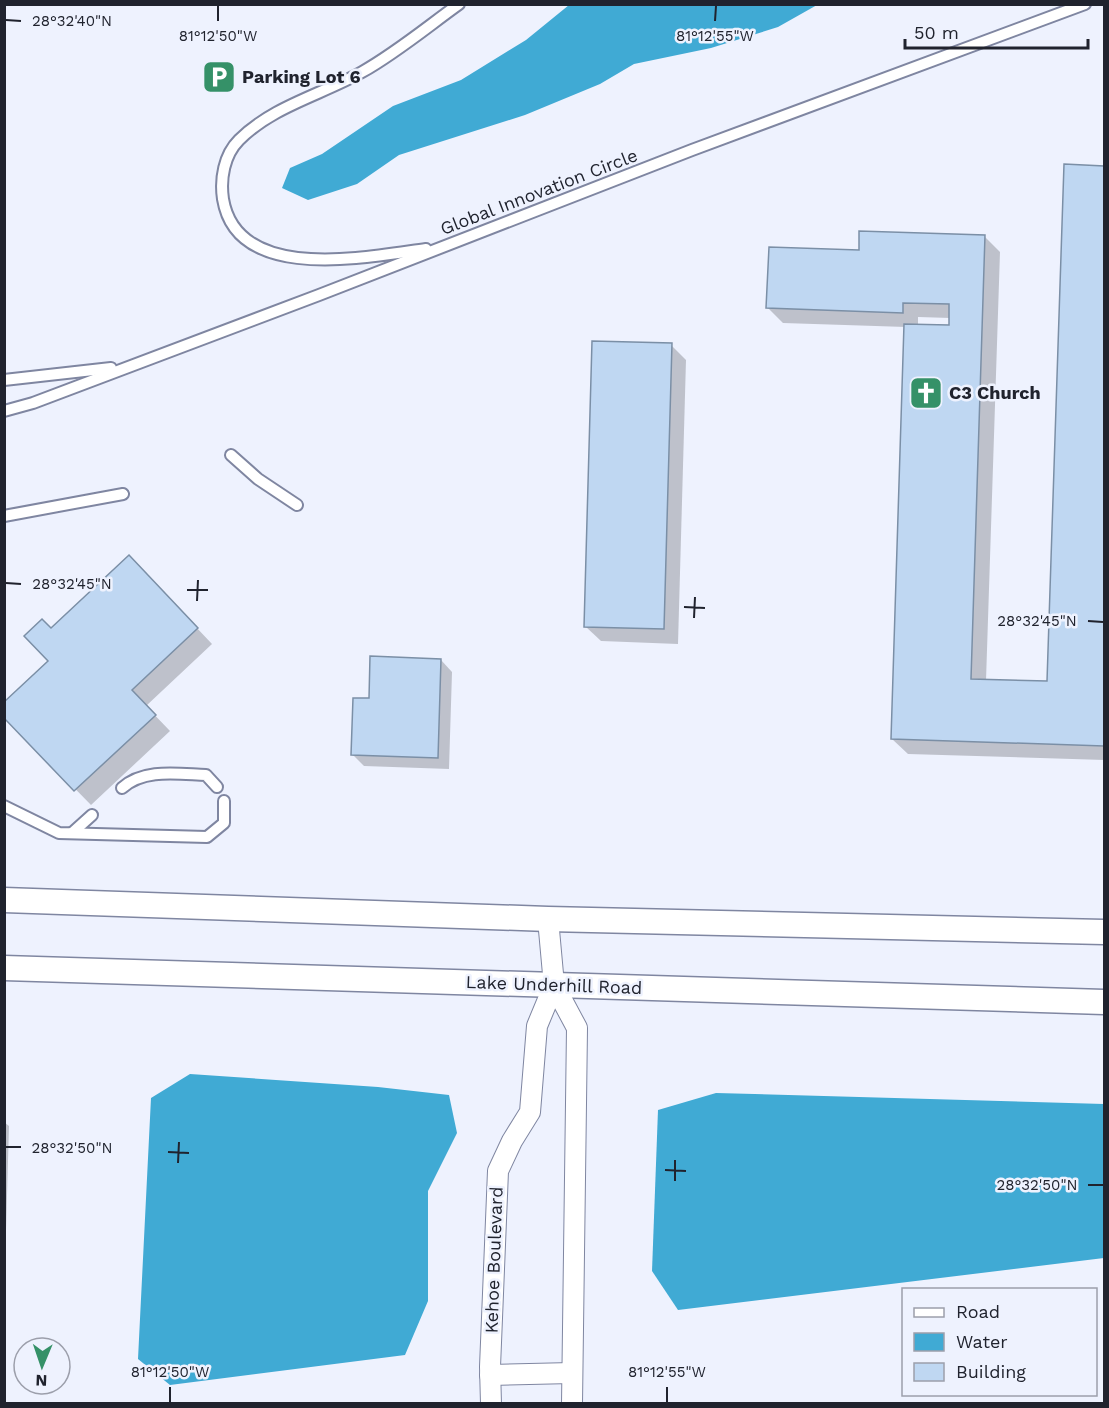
<svg xmlns="http://www.w3.org/2000/svg" width="1109" height="1408" font-family="'Work Sans',sans-serif">
	<style>
		.water { fill: #40aad4 }
		.shadow { fill: #0003; fill-rule: evenodd }
		.building { fill: #bfd7f2; stroke: #7b8fa6; stroke-width: 1.5 }
		.lines { fill: none; stroke-linecap: round; stroke-linejoin: round }
		.service-casing { stroke: #7f86a1; stroke-width: 14 }
		.minor-casing { stroke: #7f86a1; stroke-width: 22 }
		.tertiary-casing { stroke: #7f86a1; stroke-width: 27 }
		.service { stroke: #fff; stroke-width: 10 }
		.minor { stroke: #fff; stroke-width: 20 }
		.tertiary { stroke: #fff; stroke-width: 24 }
		.ticks { fill: none; stroke: #20232e; stroke-width: 2 }
		.labels { text-anchor: middle; stroke-width: 5; stroke-linejoin: round; paint-order: stroke }
		.poi-label { font-size: 18px; font-weight: bold; fill: #20232e; stroke: #eef2fe; text-anchor: start }
		.street-label { font-size: 18px; fill: #20232e; stroke: #eef2fe }
		.ticks-label { font-size: 15px; text-anchor: middle; fill: #20232e; stroke: #eef2fe; stroke-width: 5; stroke-linejoin: round; paint-order: stroke }
	</style>
	<rect width="100%" height="100%" fill="#eef2fe"/>
	<g class="water">
		<polygon points="569,5 817,5 778,27 711,48 634,64 600,84 525,115 399,155 357,184 308,200 282,188 290,168 322,154 393,106 461,80 526,40"/>
		<polygon points="190,1074 378,1087 449,1095 457,1133 428,1191 428,1301 405,1355 170,1385 138,1359 151,1098"/>
		<polygon points="716,1093 1104,1104 1104,1258 678,1310 652,1271 658,1110"/>
	</g>
	<g class="shadow">
		<path d="M1066,166L1104,167V760L908,754L892,739L906,327L783,323L768,308L860,251L984,236L1000,252L986,681L1049,683ZM918,317L950,318V327L918,326Z"/>
		<polygon points="671,345 686,360 678,644 601,641 585,626"/>
		<polygon points="144,572 212,644 146,706 170,731 91,805 4,716 50,661 51,630"/>
		<polygon points="441,660 452,672 449,769 364,766 353,755 370,700"/>
		<polygon points="4,1122 9,1126 6,1231 4,1231"/>
	</g>
	<g class="building">
		<polygon points="1064,164 1104,166 1104,746 891,739 904,324 949,325 949,304 903,303 903,313 766,308 769,247 859,250 859,231 985,235 971,679 1047,681"/>
		<polygon points="592,341 672,343 664,629 584,627"/>
		<polygon points="129,555 198,628 132,690 156,715 74,791 4,718 4,702 48,661 24,636 42,619 51,628"/>
		<polygon points="370,656 441,659 438,758 351,755 353,698 369,698"/>
	</g>
	<g class="lines">
		<defs>
			<g id="service">
				<path d="M426,249C367,257 237,284 223,199C220,179 224,155 239,140C273,106 321,95 362,72C396,53 427,27 459,4"/>
				<polyline points="4,380 111,368"/>
				<polyline points="4,411 33,403 319,295 692,150 1085,4"/>
				<polyline points="231,455 258,479 297,505"/>
				<polyline points="4,516 123,494"/>
				<path d="M122,788C144,768 178,774 206,775L217,787"/>
				<polyline points="4,806 59,833 207,837 224,823 224,801"/>
				<polyline points="72,833 92,815"/>
			</g>
			<g id="minor">
				<polyline points="548,919 554,985 577,1028 572,1404"/>
				<polyline points="490,1375 572,1373"/>
				<polyline points="491,1404 490,1367 498,1171 512,1141 530,1112 537,1026 554,985"/>
			</g>
			<g id="tertiary">
				<polyline points="4,900 548,919 1104,932"/>
				<polyline points="4,968 1104,1002"/>
			</g>
		</defs>
		<use href="#service" class="service-casing"/>
		<use href="#minor" class="minor-casing"/>
		<use href="#tertiary" class="tertiary-casing"/>
		<use href="#service" class="service"/>
		<use href="#minor" class="minor"/>
		<use href="#tertiary" class="tertiary"/>
	</g>
	<path class="ticks" d="M6,20L21,21M218,21V6M715,21L716,6M6,583L21,584M187,590H208M197,601L198,580M684,607L705,608M694,618L695,597M1088,621L1103,622M6,1147H21M168,1152L189,1153M178,1163L179,1142M665,1170L686,1171M675,1181V1160M1088,1185H1103M170,1402V1387M667,1402V1387"/>
	<defs>
		<symbol id="parking-square" viewBox="-11 -11 22 22"><rect x="-9" y="-9" width="18" height="18" rx="4" fill="#359168" stroke="#eef2fe"/><path d="M-3.5-5.5H1a3.5 3.5 0 0 1 0 7H-1V5.5H-3.5ZM-1-3.4V-.6H.8a1.4 1.4 0 0 0 0-2.8Z" fill="#fff"/></symbol>
		<symbol id="church-square" viewBox="-11 -11 22 22"><rect x="-9" y="-9" width="18" height="18" rx="4" fill="#359168" stroke="#eef2fe"/><path d="M-1.2-6h2.4v3.5h3.3v2.4h-3.3V6h-2.4V-.1h-3.3v-2.4h3.3Z" fill="#fff"/></symbol>
	</defs>
	<g fill-rule="evenodd">
		<use href="#parking-square" x="200" y="58" width="38" height="38"/>
		<use href="#church-square" x="907" y="374" width="38" height="38"/>
	</g>
	<g class="labels">
		<g class="poi-label">
			<text x="242" y="83">Parking Lot 6</text>
			<text x="949" y="399">C3 Church</text>
		</g>
		<g class="street-label">
			<text transform="translate(539 192) rotate(-21)" y="6">Global Innovation Circle</text>
			<text transform="translate(554 985) rotate(2)" y="6">Lake Underhill Road</text>
			<text transform="translate(494 1260) rotate(-88)" y="6">Kehoe Boulevard</text>
		</g>
	</g>
	<g class="ticks-label">
		<text x="72" y="26">28°32'40"N</text>
		<text x="218" y="41">81°12'50"W</text>
		<text x="715" y="41">81°12'55"W</text>
		<text x="72" y="589">28°32'45"N</text>
		<text x="1037" y="626">28°32'45"N</text>
		<text x="72" y="1153">28°32'50"N</text>
		<text x="1037" y="1190">28°32'50"N</text>
		<text x="170" y="1377">81°12'50"W</text>
		<text x="667" y="1377">81°12'55"W</text>
	</g>
	<rect width="1109" height="1408" fill="none" stroke="#20232e" stroke-width="12"/>
	<rect x="902" y="1288" width="195" height="108" fill="#eef2fe" stroke="#9c9fab" stroke-width="1.5"/>
	<rect x="914" y="1308" width="30" height="9" fill="#ffffff" stroke="#9c9fab" stroke-width="1.5"/>
	<text x="956" y="1318" font-size="18" fill="#20232e">Road</text>
	<rect x="914" y="1333" width="30" height="18" fill="#40aad4" stroke="#9c9fab" stroke-width="1.5"/>
	<text x="956" y="1348" font-size="18" fill="#20232e">Water</text>
	<rect x="914" y="1363" width="30" height="18" fill="#bfd7f2" stroke="#9c9fab" stroke-width="1.5"/>
	<text x="956" y="1378" font-size="18" fill="#20232e">Building</text>
	<g transform="translate(42 1366) rotate(182)"><circle r="28" fill="#eef2fe" stroke="#9c9fab" stroke-width="1.5"/>
	<path d="M0-4.5L10 22L0 15L-10 22Z" fill="#359168"/>
	<text y="-9" font-size="16" font-weight="bold" text-anchor="middle" fill="#20232e">N</text>
	</g>
	<path d="M905 39v9h183v-9" fill="none" stroke="#20232e" stroke-width="3"/>
	<text x="914" y="39" font-size="18" fill="#20232e" stroke="#eef2fe" stroke-width="4.5" paint-order="stroke">50 m</text>
</svg>
